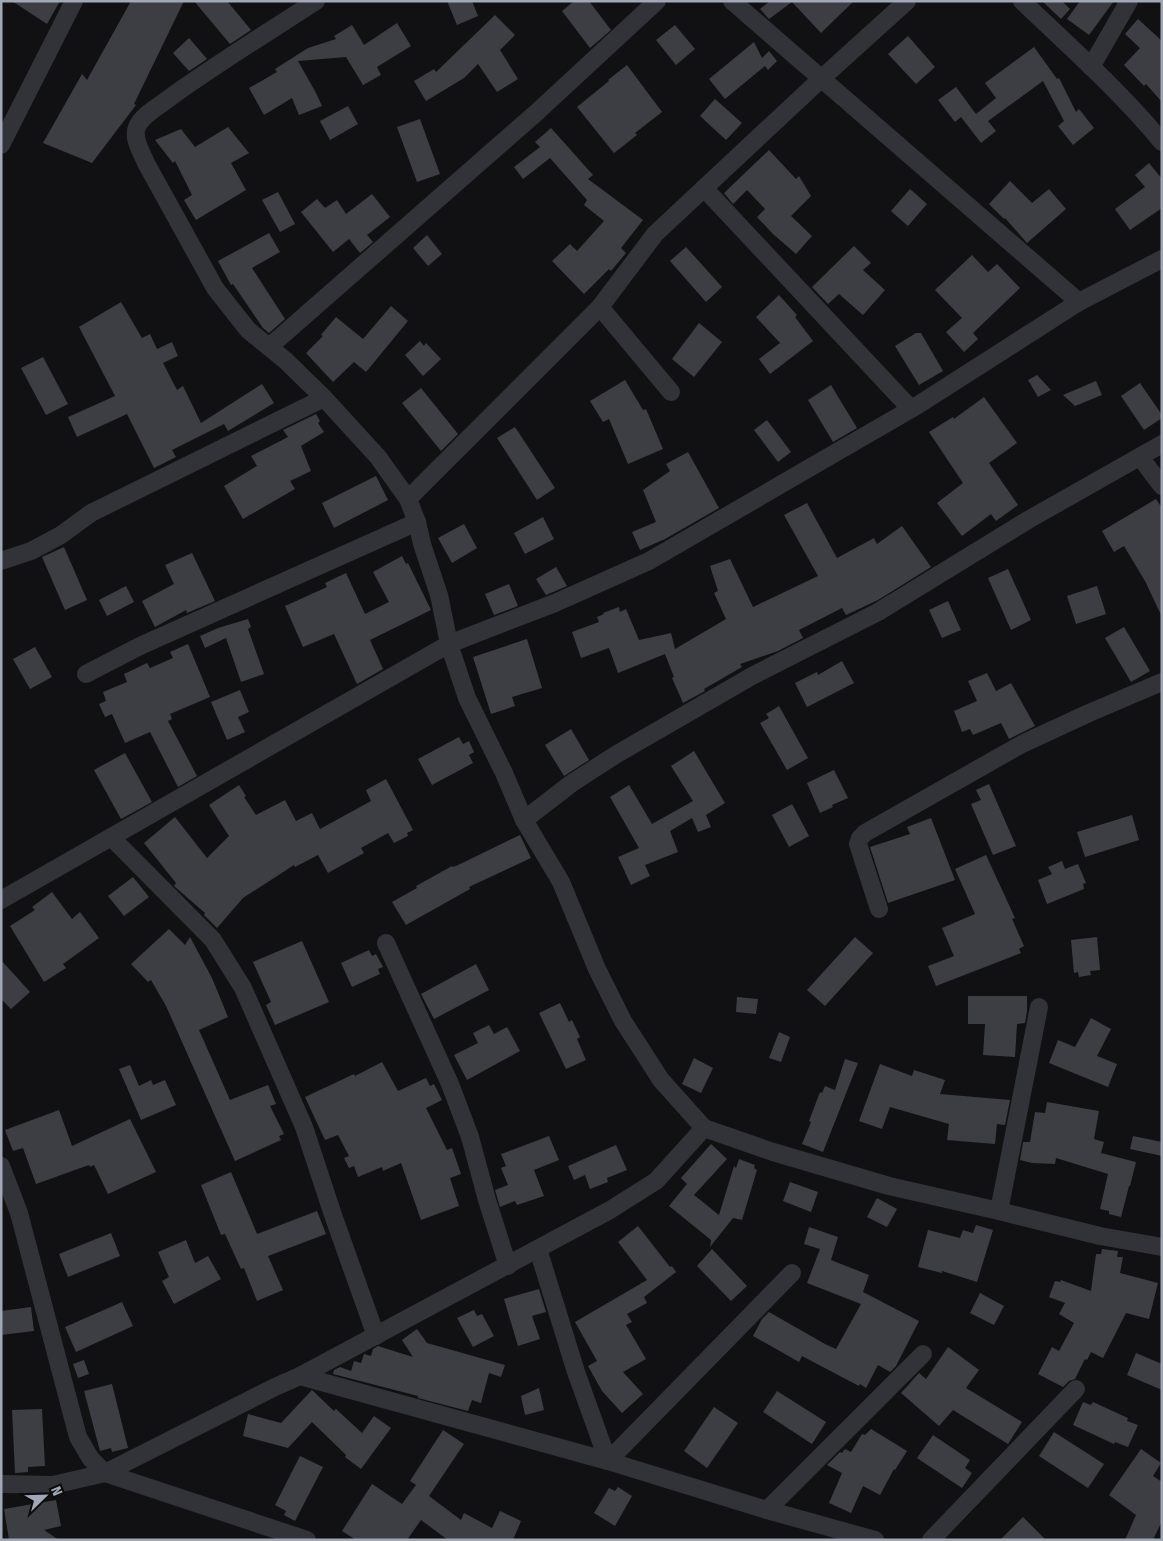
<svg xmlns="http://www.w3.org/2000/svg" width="1163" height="1541" font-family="'Fira Sans Condensed',sans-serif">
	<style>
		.building { fill: #3d3e43 }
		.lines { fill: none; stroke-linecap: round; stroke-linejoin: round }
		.minor { stroke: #323338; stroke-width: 18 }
	</style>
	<rect width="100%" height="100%" fill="#111113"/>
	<g class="building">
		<polygon points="12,1 60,1 47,24"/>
		<polygon points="131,1 184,1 134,104 136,105 92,163 43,143 82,74 87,80"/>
		<polygon points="194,1 227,1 251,30 230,44"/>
		<polygon points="447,1 472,1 478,16 457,25"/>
		<polygon points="574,1 589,1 611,30 590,48 562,11"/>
		<polygon points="770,1 854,1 821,33 792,2 769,19 760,9"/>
		<polygon points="1042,1 1062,1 1070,9 1061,19"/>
		<polygon points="1080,1 1114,1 1089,35 1067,19"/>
		<polygon points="495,15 515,35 500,50 518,79 497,92 478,64 464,78 426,101 414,81 434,69 436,72"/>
		<polygon points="1138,19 1162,41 1162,102 1146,84 1144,86 1124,65 1140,48 1125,34"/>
		<polygon points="397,23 411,46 377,67 381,75 363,85 346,57 298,61 316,93 322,106 299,115 292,98 264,115 249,88 277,72 275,69 308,48 336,39 334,36 352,25 364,45"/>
		<polygon points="675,25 695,49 676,65 656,40"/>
		<polygon points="908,36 935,67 916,84 888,54"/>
		<polygon points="189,38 207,59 189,71 173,53"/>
		<polygon points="754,42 762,58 769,51 777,61 768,70 765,66 725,99 709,79"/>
		<polygon points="1034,47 1057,79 1059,78 1076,112 1079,109 1094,128 1073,145 1058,126 1064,121 1043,81 988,121 996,131 981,143 961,117 955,122 938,100 956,87 976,114 996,98 985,83"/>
		<polygon points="627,65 662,112 635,133 637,135 614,153 577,107 609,81 608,80"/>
		<polygon points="715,99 742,123 726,140 700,116"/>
		<polygon points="348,106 358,124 330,140 320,121"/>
		<polygon points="420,119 440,174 417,182 397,127"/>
		<polygon points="228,127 249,153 231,163 246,190 196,220 184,200 192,195 175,161 173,163 155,140 181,129 195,147"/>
		<polygon points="551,128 593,175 588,179 643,220 621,248 626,253 611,271 609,269 584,294 552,261 570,244 577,251 604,221 584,205 587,200 550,158 523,179 514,167 540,147 535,142"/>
		<polygon points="769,150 796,179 799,176 811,196 791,216 812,236 796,254 773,234 757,217 765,209 747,190 733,204 724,193"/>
		<polygon points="1149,163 1162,179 1162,208 1130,230 1115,209 1145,187 1135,175"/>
		<polygon points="1010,181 1032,203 1049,189 1066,209 1027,243 1005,218 1004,219 989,204"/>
		<polygon points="910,189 927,204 908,226 891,211"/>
		<polygon points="278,192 295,224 280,232 262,200"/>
		<polygon points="372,194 390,217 367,235 373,242 360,253 349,239 333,252 301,212 317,199 325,208 337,200 346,214"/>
		<polygon points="269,233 280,252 252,268 285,319 269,333 263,328 233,284 231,285 218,261"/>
		<polygon points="427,235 442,254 428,266 413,248"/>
		<polygon points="854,246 871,263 863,270 885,290 863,315 839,294 828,304 812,287"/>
		<polygon points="686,247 722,287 706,302 670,261"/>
		<polygon points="972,255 988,272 997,264 1020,288 973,333 978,339 964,352 946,332 962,318 935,290"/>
		<polygon points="779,295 797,315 795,317 813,341 770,374 759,359 780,343 756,317"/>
		<polygon points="121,302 142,338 150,334 157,349 172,342 178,356 163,363 177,390 183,386 201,423 262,384 274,403 228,431 224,424 172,450 176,457 154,468 127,414 77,437 68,417 115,396 79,327"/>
		<polygon points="391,306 408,321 366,372 354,362 333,382 306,353 323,336 321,335 336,317 363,339"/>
		<polygon points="699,323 722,342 694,377 672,359"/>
		<polygon points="916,333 921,333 943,371 919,385 895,346"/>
		<polygon points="420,341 424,346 426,343 441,359 423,376 405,355"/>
		<polygon points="43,357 68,404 46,415 21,368"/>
		<polygon points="1037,375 1051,390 1038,397 1028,380"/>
		<polygon points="625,380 643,410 646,409 663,449 628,464 609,419 603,422 590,401"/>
		<polygon points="1096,381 1102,395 1075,406 1063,395"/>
		<polygon points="1140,383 1162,415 1162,418 1144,430 1121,396"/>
		<polygon points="831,385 857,428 833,442 808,400"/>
		<polygon points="421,388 458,434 441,451 402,403"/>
		<polygon points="984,397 1017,443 989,463 1018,505 996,521 991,514 962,536 937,503 963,483 929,432 953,417 954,419"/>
		<polygon points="316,414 320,421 318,423 324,432 301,446 311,471 290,481 295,489 243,519 224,486 257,466 251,456 288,437 283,430"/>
		<polygon points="767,420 791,452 778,462 754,430"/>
		<polygon points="515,427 555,488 537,500 497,438"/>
		<polygon points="688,452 719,508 665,539 640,550 632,532 656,522 643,490 670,471 666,464"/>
		<polygon points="376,476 388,500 334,528 322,503"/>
		<polygon points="1156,499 1162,508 1162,617 1145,581 1124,546 1114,552 1102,531"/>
		<polygon points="807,503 837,558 874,538 877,544 902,526 931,567 878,600 846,615 842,608 799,630 803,638 778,651 740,664 742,667 704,689 705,691 683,703 672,678 674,677 665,654 618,673 609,648 581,658 572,632 599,622 597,617 604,614 603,613 619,607 620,612 626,609 639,640 671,633 675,649 726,619 714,593 718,591 710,566 730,559 753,607 818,576 784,515"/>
		<polygon points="543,517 554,539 525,554 514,533"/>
		<polygon points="464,524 477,548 452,563 438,538"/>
		<polygon points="64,547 87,600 65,610 42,557"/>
		<polygon points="192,553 215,601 187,613 186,610 155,627 142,601 174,584 165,565"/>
		<polygon points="402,556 406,564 408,563 431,610 370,640 383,669 357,684 334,634 303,647 285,606 327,587 325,583 346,573 365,614 389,602 373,572"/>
		<polygon points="556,567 567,586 546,595 536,579"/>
		<polygon points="1008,569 1031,620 1011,630 988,578"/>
		<polygon points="509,584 518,606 494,615 485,594"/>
		<polygon points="126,586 134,602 107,616 99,600"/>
		<polygon points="1097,586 1106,614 1076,624 1067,596"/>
		<polygon points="948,601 961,630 942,638 929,610"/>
		<polygon points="248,619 251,627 248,629 264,674 241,682 226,638 205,648 200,636 218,628"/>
		<polygon points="1124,627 1150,671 1131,682 1105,638"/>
		<polygon points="527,639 542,688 512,697 515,706 491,714 473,657"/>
		<polygon points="188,644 210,697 170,714 172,719 168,721 197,776 178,787 150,732 125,743 112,714 105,717 99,704 106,701 103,692 127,682 124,674 147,663 150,668 173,658 170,652"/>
		<polygon points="35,647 52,677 30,689 13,659"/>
		<polygon points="842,661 854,683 807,707 795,683 817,672 818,675"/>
		<polygon points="987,673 996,691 1011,683 1035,726 1009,739 1001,723 973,735 970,729 962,732 954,711 977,701 968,681"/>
		<polygon points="240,690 249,712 238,717 245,732 227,740 211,702"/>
		<polygon points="779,706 808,758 787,770 760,723 769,718 766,714"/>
		<polygon points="571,729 589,760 564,776 545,745"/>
		<polygon points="459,737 463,744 469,741 474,752 469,755 473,763 432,785 418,759"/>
		<polygon points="694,751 725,803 706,815 711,827 698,832 692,818 670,831 678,852 645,865 650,876 631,885 618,857 639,848 610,797 629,785 652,824 693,801 671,766"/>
		<polygon points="125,753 152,802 121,819 94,770"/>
		<polygon points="834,770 848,798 832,805 833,807 820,813 807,783"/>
		<polygon points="386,779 413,830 407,833 408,836 394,843 388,833 361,848 364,853 328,873 318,855 295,867 294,865 243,898 217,928 204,915 205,913 174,886 176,883 144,843 175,817 207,858 229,836 209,805 239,785 246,796 244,797 256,815 285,800 296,821 312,813 320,829 371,801 366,790"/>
		<polygon points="989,784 1016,846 993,855 971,804 981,800 976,790"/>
		<polygon points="792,804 809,836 789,847 772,815"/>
		<polygon points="1132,815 1139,840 1085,857 1077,832"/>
		<polygon points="931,818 955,880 888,903 870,847 910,834 907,827"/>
		<polygon points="520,835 531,858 469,887 470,889 406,925 392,902 417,888 416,886 452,866 452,867 456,866"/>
		<polygon points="986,855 1015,918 1012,919 1024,946 1019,949 1021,953 936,986 928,966 954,956 942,928 975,914 955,869"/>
		<polygon points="1062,861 1065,869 1078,864 1086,883 1083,884 1084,889 1047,904 1038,880 1052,874 1048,867"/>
		<polygon points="133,877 149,897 124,916 108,896"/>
		<polygon points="52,892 72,919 80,912 99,938 63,964 66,968 44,982 10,926 35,910 32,907"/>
		<polygon points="169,929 185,945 190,937 212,978 228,1017 199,1030 230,1100 268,1085 276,1104 270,1106 284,1134 279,1136 281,1140 235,1161 166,1006 151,980 148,982 131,964"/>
		<polygon points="855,937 873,953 825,1006 807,990"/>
		<polygon points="1097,937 1100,970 1090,971 1091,975 1079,977 1078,972 1074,973 1071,940"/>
		<polygon points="302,941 329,1002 275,1025 266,1005 271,1002 253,962"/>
		<polygon points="369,950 372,956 376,954 383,967 378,969 380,974 352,987 341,963"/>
		<polygon points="1,960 30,992 11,1009 1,999"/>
		<polygon points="476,964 489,990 434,1019 421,994"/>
		<polygon points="968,996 1027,996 1027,1011 1025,1023 1017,1024 1015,1057 983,1055 985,1024 968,1024"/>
		<polygon points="737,997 758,999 756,1014 736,1012"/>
		<polygon points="560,1003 569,1022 572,1020 580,1037 577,1039 586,1060 566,1069 539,1013"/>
		<polygon points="1091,1018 1111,1029 1097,1056 1117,1064 1108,1087 1049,1063 1058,1040 1075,1047"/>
		<polygon points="489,1025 494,1034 507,1027 520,1051 467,1080 454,1055 478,1043 473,1033"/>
		<polygon points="779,1032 790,1037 781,1062 769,1058"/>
		<polygon points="694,1058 713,1068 701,1093 682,1084"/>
		<polygon points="845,1059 858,1063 823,1152 802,1144 811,1122 809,1121 820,1092 822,1093 825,1086 835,1090"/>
		<polygon points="382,1062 398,1091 426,1078 430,1086 434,1084 442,1100 426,1108 447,1150 452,1148 461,1174 450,1178 459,1206 421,1220 401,1163 383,1171 382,1167 358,1177 354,1166 349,1168 344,1158 349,1156 338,1135 325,1140 305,1097 354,1074 355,1076"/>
		<polygon points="880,1064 912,1076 914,1070 945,1080 940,1094 1010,1100 1005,1125 997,1124 995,1144 947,1140 949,1124 890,1107 882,1129 859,1121"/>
		<polygon points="130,1065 139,1086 151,1080 153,1085 165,1080 176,1105 141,1120 119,1069"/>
		<polygon points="1047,1102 1099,1111 1094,1139 1104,1142 1101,1153 1136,1162 1130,1186 1129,1186 1121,1217 1109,1214 1109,1211 1100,1209 1108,1174 1056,1158 1055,1164 1032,1163 1020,1160 1023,1142 1030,1142 1035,1112 1045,1113"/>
		<polygon points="59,1110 72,1146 130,1119 156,1172 108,1194 94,1165 90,1167 89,1165 36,1184 23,1148 13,1151 5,1130"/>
		<polygon points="549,1136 559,1160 534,1170 544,1196 517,1205 515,1201 500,1207 495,1190 508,1185 501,1168 506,1166 501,1154"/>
		<polygon points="1133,1136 1162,1142 1162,1156 1130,1149"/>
		<polygon points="711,1144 727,1159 694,1195 719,1215 734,1166 736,1168 739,1159 755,1165 754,1168 757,1170 742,1220 733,1218 710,1247 711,1240 669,1206 687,1184 681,1178"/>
		<polygon points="616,1145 627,1170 607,1178 608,1182 590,1189 585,1175 574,1180 568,1166"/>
		<polygon points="231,1172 257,1234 317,1211 326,1234 268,1256 283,1290 257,1301 244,1268 241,1269 225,1234 221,1235 201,1185"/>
		<polygon points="790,1182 818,1192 811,1212 783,1201"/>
		<polygon points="877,1198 897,1209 887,1227 867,1217"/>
		<polygon points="976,1225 993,1230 977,1282 942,1271 942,1273 918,1267 928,1230 960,1238 963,1230 973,1233"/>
		<polygon points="638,1226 670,1267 672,1266 676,1272 644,1297 647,1303 627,1314 632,1322 626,1325 646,1359 623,1372 643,1394 622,1413 602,1391 588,1366 597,1361 575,1322 647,1280 618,1242"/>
		<polygon points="809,1227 838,1237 831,1260 869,1275 863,1292 919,1321 896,1366 890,1372 878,1365 866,1388 860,1384 859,1386 802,1356 799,1362 753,1336 762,1319 769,1312 825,1344 836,1349 861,1304 807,1283 820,1249 804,1244"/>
		<polygon points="111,1233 120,1256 68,1277 59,1254"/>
		<polygon points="186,1240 195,1263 208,1256 221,1279 174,1304 162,1281 169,1277 158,1252"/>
		<polygon points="712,1249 747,1286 731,1301 697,1266"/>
		<polygon points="1102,1249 1118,1251 1117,1257 1123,1257 1120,1273 1158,1283 1149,1319 1126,1313 1103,1358 1091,1352 1087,1360 1085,1359 1075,1379 1069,1381 1063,1387 1038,1374 1052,1347 1059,1351 1074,1323 1059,1314 1065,1303 1049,1297 1055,1281 1060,1282 1061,1280 1091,1291 1096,1254 1101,1254"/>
		<polygon points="539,1289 546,1312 532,1316 540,1339 518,1346 504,1299"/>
		<polygon points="980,1293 1004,1306 994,1325 970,1313"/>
		<polygon points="122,1302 133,1326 76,1352 65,1327"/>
		<polygon points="31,1307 34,1331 1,1335 1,1311"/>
		<polygon points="474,1310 477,1316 482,1314 494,1336 473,1347 457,1318"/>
		<polygon points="417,1329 427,1343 505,1365 501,1377 489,1373 481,1403 472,1400 468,1411 418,1398 418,1396 333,1374 334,1370 340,1367 351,1371 354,1361 361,1363 364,1354 371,1356 373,1349 378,1346 413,1357 402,1340"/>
		<polygon points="948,1347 979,1370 966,1388 1022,1422 1008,1444 953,1410 939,1426 901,1393 919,1373 926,1379"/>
		<polygon points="1136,1353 1162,1364 1162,1390 1127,1375"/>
		<polygon points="84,1360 89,1374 78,1378 73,1364"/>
		<polygon points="112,1384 128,1448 112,1452 111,1448 100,1451 84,1391"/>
		<polygon points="539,1388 544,1410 525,1415 521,1396"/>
		<polygon points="312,1390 334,1411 336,1409 362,1433 374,1416 391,1428 361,1469 345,1457 346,1455 312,1422 288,1448 243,1436 248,1414 281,1423"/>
		<polygon points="777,1391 826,1422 812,1444 763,1412"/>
		<polygon points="1083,1402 1091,1405 1093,1402 1128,1418 1127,1421 1138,1425 1128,1447 1115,1442 1114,1444 1073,1425"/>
		<polygon points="714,1407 738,1423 707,1468 684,1451"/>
		<polygon points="42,1409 45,1466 28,1467 28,1472 15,1473 12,1410"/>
		<polygon points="871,1429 907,1451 895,1470 894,1469 880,1495 863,1486 851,1513 829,1503 842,1473 827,1465 840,1452 842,1453 845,1449 851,1452 862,1434 865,1435"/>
		<polygon points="443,1430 464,1444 429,1496 461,1520 464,1513 492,1528 500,1511 521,1521 513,1540 448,1540 421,1520 407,1540 356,1540 342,1531 372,1484 402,1504 416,1485 410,1481"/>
		<polygon points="1054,1432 1104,1464 1088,1488 1039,1456"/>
		<polygon points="933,1435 970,1460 965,1468 972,1473 962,1488 917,1458"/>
		<polygon points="1141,1449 1161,1463 1153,1476 1162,1482 1162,1521 1153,1540 1125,1540 1136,1515 1109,1495"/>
		<polygon points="300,1456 323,1467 295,1521 284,1515 286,1511 275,1505"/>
		<polygon points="618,1487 632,1496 615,1526 594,1513 609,1488 615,1491"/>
		<polygon points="56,1500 61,1526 44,1530 59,1540 9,1540 4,1509"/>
		<polygon points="1023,1517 1046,1540 1000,1540"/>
	</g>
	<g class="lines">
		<g class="minor">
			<path d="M316,1C267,33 216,64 168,99C158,107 142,115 137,127C132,138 142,153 146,163L215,288L248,330L285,360L324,398L378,457L408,499L417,522L422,544L439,595L449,644L467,698L504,773L524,820L561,882L597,969L623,1021L661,1080L704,1128"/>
			<polyline points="732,1 1079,302"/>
			<path d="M1022,1C1069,46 1121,92 1162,142"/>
			<polyline points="1091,67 1129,1"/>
			<polyline points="1,145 74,1"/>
			<polyline points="704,188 911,409"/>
			<polyline points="600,307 671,392"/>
			<polyline points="269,347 536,113 657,1"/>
			<polyline points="1140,457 1162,486"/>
			<polyline points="408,499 600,307 655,234 822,78 907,1"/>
			<polyline points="1,561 31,551 61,535 91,513 324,398"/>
			<polyline points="86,674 140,646 417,522"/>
			<polyline points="524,820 572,783 617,754 752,676 878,612 1028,520 1162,444"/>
			<polyline points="111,837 213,940 243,988 304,1127 333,1215 376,1336"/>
			<polyline points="1,900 449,644 555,603 649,561 918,405 1079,302 1162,259"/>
			<polyline points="879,909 858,844 860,838 865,833 1022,744 1089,713 1162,682"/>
			<polyline points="386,943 450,1084 470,1137 487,1200 508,1266"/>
			<polyline points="1,1166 19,1213 78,1437 91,1459 105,1473 307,1540"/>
			<polyline points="999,1211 1039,1007"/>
			<polyline points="538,1249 576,1372 608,1461 792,1273"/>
			<polyline points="300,1376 610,1210 656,1181 704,1128 773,1152 889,1186 999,1211 1100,1236 1162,1247"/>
			<polyline points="1,1484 53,1485 105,1473 275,1387 300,1376 608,1461 767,1510 875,1540"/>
			<polyline points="767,1510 923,1354"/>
			<polyline points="931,1540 1076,1389"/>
		</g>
	</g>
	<rect width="1163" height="1541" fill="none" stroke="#a1a7b5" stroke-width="5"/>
	<g transform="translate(45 1496) rotate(67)" stroke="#0c0c0e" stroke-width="4" paint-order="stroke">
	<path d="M0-4L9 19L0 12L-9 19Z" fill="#a1a7b5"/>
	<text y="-8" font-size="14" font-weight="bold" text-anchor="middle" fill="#a1a7b5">N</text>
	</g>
</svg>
